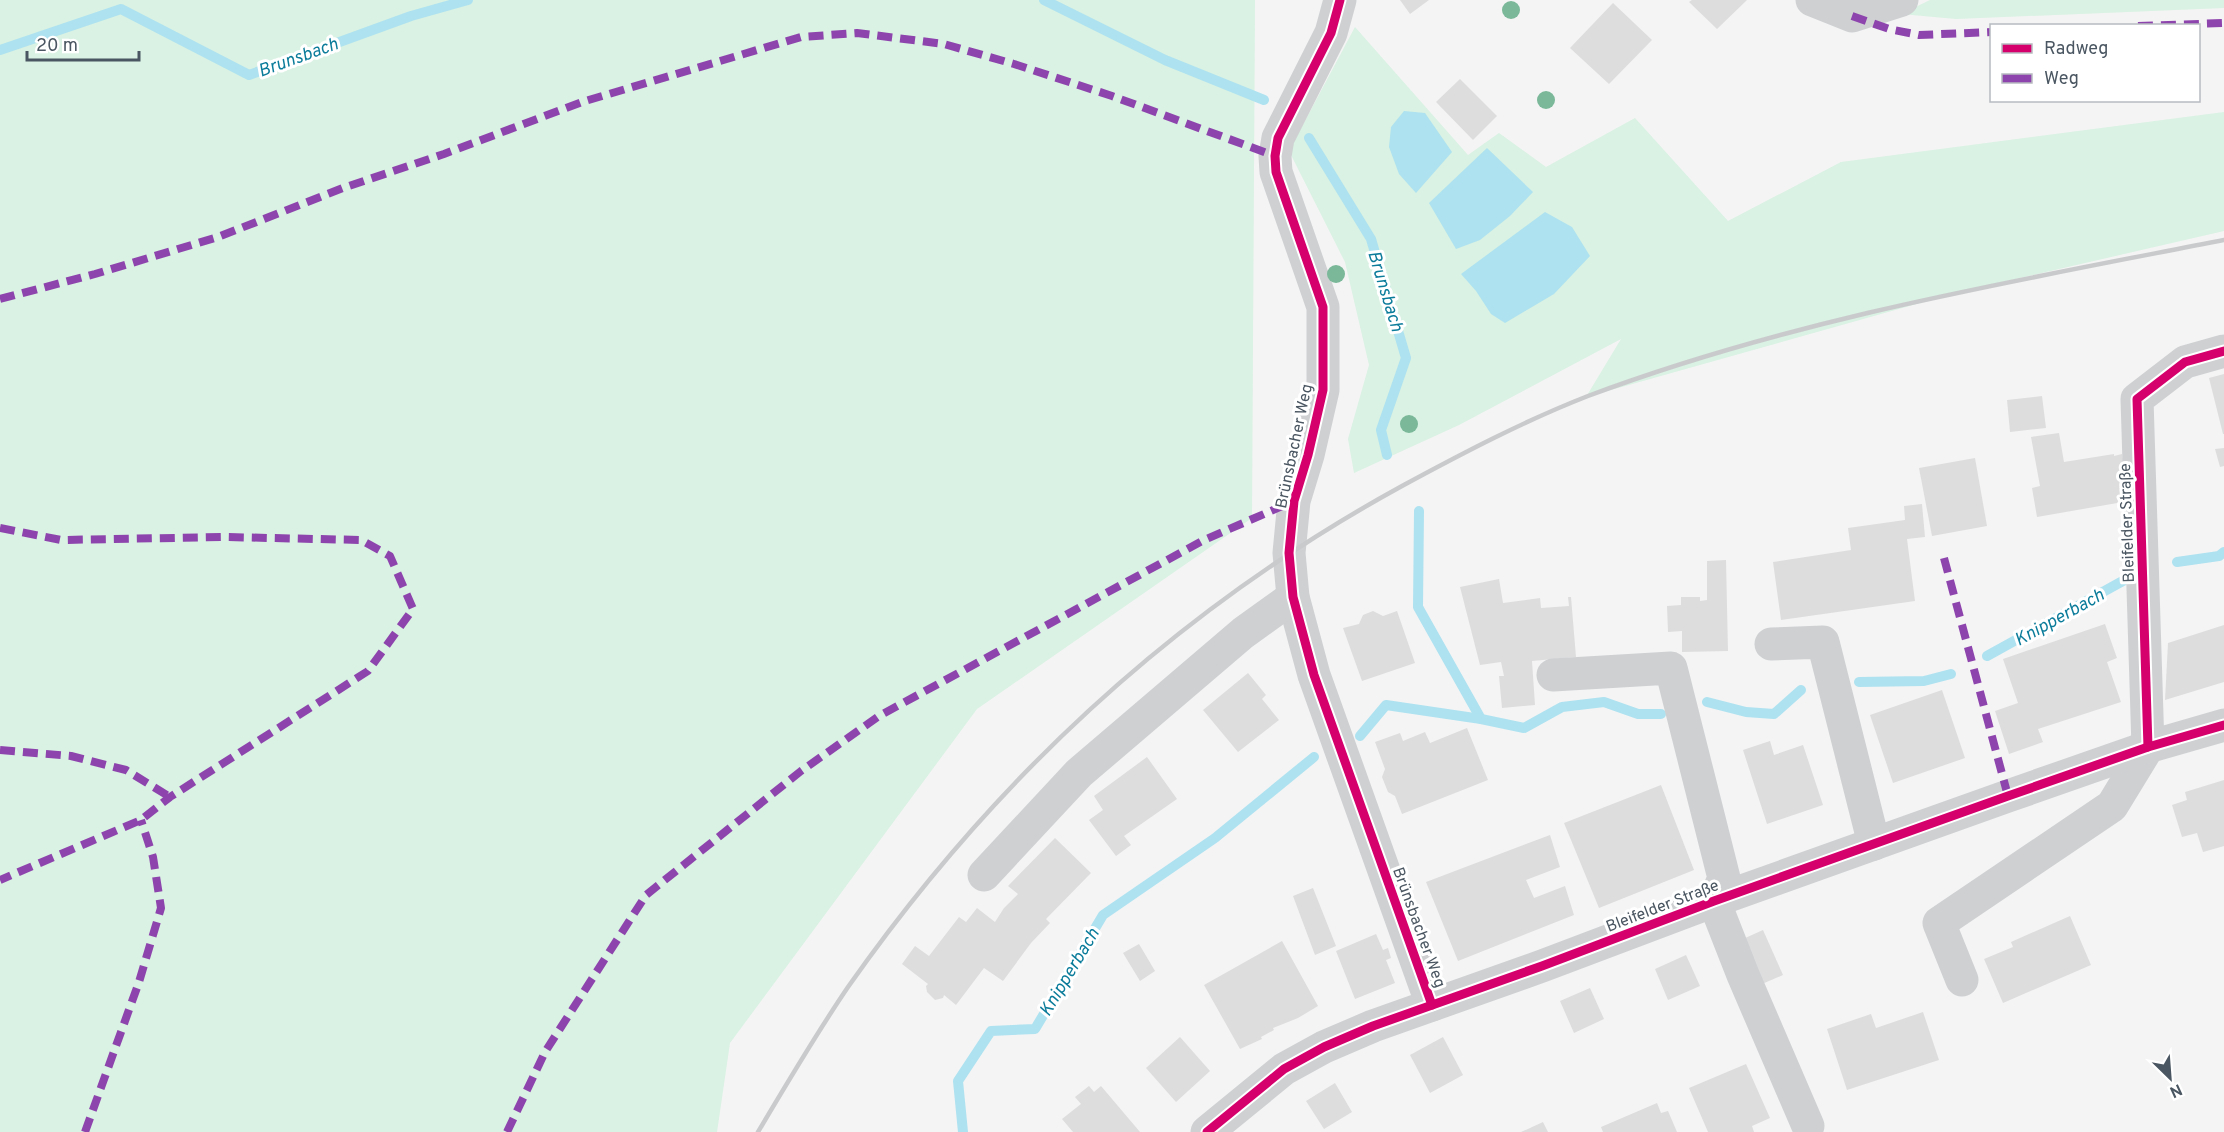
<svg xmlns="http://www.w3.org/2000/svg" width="2224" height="1132" font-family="Overpass,sans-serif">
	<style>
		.green { fill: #d9f2e3 }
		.water { fill: #aee2f0 }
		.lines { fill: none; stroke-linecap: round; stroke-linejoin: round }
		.stream { stroke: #aee2f0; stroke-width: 10 }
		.building { fill: #ddddde }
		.minor { stroke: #ced0d2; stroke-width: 33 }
		.rail { stroke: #c9cacc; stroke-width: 4.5 }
		.quiet { stroke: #8e44ad; stroke-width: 8; stroke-dasharray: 15 8; stroke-linecap: butt }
		.cycleway-casing { stroke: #fff; stroke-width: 13 }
		.cycleway { stroke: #d6006c; stroke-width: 9 }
		.tree { fill: #7ab899 }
		.labels { text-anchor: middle; stroke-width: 6; stroke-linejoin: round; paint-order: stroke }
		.street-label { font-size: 16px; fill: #4a5661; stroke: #fff }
		.water-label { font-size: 18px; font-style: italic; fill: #0c7c9b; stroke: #fff }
	</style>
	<rect width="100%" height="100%" fill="#f4f4f4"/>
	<g class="green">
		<polygon points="0,0 1255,0 1252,518 977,709 730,1043 717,1132 0,1132"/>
		<polygon points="1930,0 2224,0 2224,8 1956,19 1901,14"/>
		<polygon points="1355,27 1468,155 1499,133 1546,167 1635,118 1728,221 1841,162 2224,112 2224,231 1959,292 1586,397 1621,339 1459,425 1354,473 1348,439 1369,365 1345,262 1289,151"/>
	</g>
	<g class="water">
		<polygon points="1404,111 1425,113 1452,152 1416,193 1399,174 1389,147 1391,127"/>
		<polygon points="1487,148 1533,192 1510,216 1480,240 1456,249 1429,203"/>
		<polygon points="1545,212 1572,227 1590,256 1554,294 1505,323 1491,314 1476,291 1461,274"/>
	</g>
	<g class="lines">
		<g class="stream">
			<polyline points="1044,0 1165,60 1264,100"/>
			<polyline points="0,50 121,9 249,75 411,16 468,0"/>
			<polyline points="1309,138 1371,239 1406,358 1381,430 1387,455"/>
			<polyline points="1419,511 1418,607 1481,719"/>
			<polyline points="2177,562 2219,556 2224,552"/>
			<polyline points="1987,656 2130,577"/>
			<polyline points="1859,682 1924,681 1951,674"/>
			<polyline points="1707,702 1746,712 1774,714 1801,690"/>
			<polyline points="1360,736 1386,705 1481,719 1524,728 1562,707 1604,702 1638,714 1661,714"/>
			<polyline points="963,1132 958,1081 991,1031 1035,1029 1103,915 1215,838 1314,757"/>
		</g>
	</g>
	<g class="building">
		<polygon points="1400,0 1429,0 1410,14"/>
		<polygon points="1692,0 1747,0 1717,29 1689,2"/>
		<polygon points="1613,3 1652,40 1609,84 1570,48"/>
		<polygon points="1460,79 1497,116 1473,140 1436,102"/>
		<polygon points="2224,374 2224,434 2223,434 2209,378"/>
		<polygon points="2042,396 2046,428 2010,432 2007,400"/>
		<polygon points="2059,433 2064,462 2114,454 2114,456 2122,454 2127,484 2119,487 2123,502 2037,517 2032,488 2040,486 2031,437"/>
		<polygon points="2224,448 2224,466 2220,467 2215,449"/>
		<polygon points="1975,458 1987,526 1932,536 1919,468"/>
		<polygon points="1922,504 1925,537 1907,539 1915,601 1781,620 1773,562 1851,550 1848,528 1905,520 1904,506"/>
		<polygon points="1726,560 1728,651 1682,652 1682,631 1668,632 1667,606 1681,605 1681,597 1700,597 1700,601 1707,600 1707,561"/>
		<polygon points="1499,579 1503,603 1540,598 1541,608 1569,606 1568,597 1571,597 1576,657 1532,661 1535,705 1502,708 1499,676 1504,676 1501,662 1480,665 1460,587"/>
		<polygon points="1373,611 1383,616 1397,611 1415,663 1362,681 1343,628 1359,624 1363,615"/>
		<polygon points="2105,624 2117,658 2107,662 2121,702 2038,729 2043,742 2009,754 1995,711 2018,703 2003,659"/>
		<polygon points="2224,625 2224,682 2165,700 2168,643"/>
		<polygon points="1248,673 1266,695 1262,699 1279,720 1238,752 1203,710"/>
		<polygon points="1942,690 1965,758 1893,783 1870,715"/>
		<polygon points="1467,728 1488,780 1402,814 1395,796 1388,792 1382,777 1385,769 1375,742 1400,733 1403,741 1425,732 1430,743"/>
		<polygon points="1770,741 1774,755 1803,745 1823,805 1767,824 1743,750"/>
		<polygon points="1147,757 1177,799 1124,836 1131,845 1116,856 1089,820 1103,810 1094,796"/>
		<polygon points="2224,780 2224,846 2203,852 2197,833 2182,837 2172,805 2187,800 2185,792"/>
		<polygon points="1661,785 1694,870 1599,908 1564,823"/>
		<polygon points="1550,835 1560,867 1526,880 1534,898 1565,886 1574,915 1458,961 1426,882"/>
		<polygon points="1055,838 1091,873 1046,919 1050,923 1031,943 1003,981 984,968 956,1005 944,995 943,998 935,1000 927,992 926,986 928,984 902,964 915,946 929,956 959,917 966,922 977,908 995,922 1004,908 1018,894 1008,886"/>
		<polygon points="1313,888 1336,946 1315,955 1293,896"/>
		<polygon points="2070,916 2091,965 2003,1003 1984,959 2013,947 2011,942"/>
		<polygon points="1763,930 1783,975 1762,984 1743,939"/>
		<polygon points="1376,934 1383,950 1388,948 1391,958 1386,960 1395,983 1355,999 1336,951"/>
		<polygon points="1282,941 1318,1006 1298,1018 1273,1028 1274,1030 1261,1037 1262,1039 1240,1049 1204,985"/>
		<polygon points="1139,944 1155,971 1140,981 1123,953"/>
		<polygon points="1686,955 1700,986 1668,1000 1655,969"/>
		<polygon points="1590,988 1604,1019 1574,1033 1560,1001"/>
		<polygon points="1923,1012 1939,1060 1847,1090 1827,1029 1871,1014 1876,1028"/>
		<polygon points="1180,1037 1210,1071 1176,1102 1146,1068"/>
		<polygon points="1443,1037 1463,1075 1430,1093 1410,1055"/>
		<polygon points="1746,1064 1770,1118 1752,1126 1754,1132 1708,1132 1689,1088"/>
		<polygon points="1335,1083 1352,1112 1324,1129 1306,1101"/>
		<polygon points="1089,1086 1094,1092 1101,1086 1140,1132 1073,1132 1062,1119 1081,1104 1075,1097"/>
		<polygon points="1657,1103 1661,1113 1668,1111 1677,1132 1603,1132 1601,1127"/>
		<polygon points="1543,1122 1548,1132 1521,1132"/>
	</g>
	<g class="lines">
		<g class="minor">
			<polyline points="1340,0 1331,33 1278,138 1275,156 1276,172 1323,307 1323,390 1308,455 1294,501 1289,553 1293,597 1314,675 1432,1005"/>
			<polyline points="1812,0 1852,16 1902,0"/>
			<polyline points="1771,644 1823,642 1874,844"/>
			<polyline points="1553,675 1671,668 1724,878 1714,901 1743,975 1808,1126"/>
			<polyline points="984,875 1079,773 1243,633 1293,597"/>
			<polyline points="1962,980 1939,923 2112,806 2148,747 2137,399 2185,362 2224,351"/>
			<polyline points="1207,1132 1284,1069 1324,1047 1373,1026 1542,966 1714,901 2008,796 2148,747 2224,725"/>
		</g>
		<path class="rail" d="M758,1132C787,1083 816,1034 848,987C994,779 1179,608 1402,486C1463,453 1524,421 1588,396C1794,319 2009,282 2224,240"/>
		<g class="quiet">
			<polyline points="1852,16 1889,29 1919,35 1992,32"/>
			<polyline points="2138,26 2224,23"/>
			<polyline points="0,299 95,274 218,237 343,188 444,154 582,102 801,37 857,33 944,44 1014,64 1112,96 1275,156"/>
			<polyline points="0,528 61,540 226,537 361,540 390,556 413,609 368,671 170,797 141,820 0,880"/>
			<polyline points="1944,558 2008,796"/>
			<polyline points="0,750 71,756 126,770 170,797"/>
			<polyline points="85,1132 139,982 161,908 153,857 141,820"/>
			<polyline points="507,1132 545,1052 646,895 801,771 879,716 1204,540 1294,501"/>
		</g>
		<defs>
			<g id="cycleway">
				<polyline points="1340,0 1331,33 1278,138 1275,156 1276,172 1323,307 1323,390 1308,455 1294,501 1289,553 1293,597 1314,675 1432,1005"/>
				<polyline points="2148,747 2137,399 2185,362 2224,351"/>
				<polyline points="1207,1132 1284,1069 1324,1047 1373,1026 1542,966 1714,901 2008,796 2148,747 2224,725"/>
			</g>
		</defs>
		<use href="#cycleway" class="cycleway-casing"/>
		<use href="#cycleway" class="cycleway"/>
	</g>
	<g class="tree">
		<circle cx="1511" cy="10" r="9"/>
		<circle cx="1546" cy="100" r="9"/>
		<circle cx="1336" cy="274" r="9"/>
		<circle cx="1409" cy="424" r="9"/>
	</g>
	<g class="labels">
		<g class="street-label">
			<text transform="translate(1293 446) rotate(-78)" y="6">Brünsbacher Weg</text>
			<text transform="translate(2126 523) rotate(-92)" y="6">Bleifelder Straße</text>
			<text transform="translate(1662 905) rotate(-21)" y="6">Bleifelder Straße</text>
			<text transform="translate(1420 927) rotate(70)" y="6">Brünsbacher Weg</text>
		</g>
		<g class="water-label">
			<text transform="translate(298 57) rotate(-20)" y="6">Brunsbach</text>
			<text transform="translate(1386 291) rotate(73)" y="6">Brunsbach</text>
			<text transform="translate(2059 617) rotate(-29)" y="6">Knipperbach</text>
			<text transform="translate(1069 972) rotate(-59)" y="6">Knipperbach</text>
		</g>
	</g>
	<rect x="1990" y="24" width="210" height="78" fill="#ffffff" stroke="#b7bbc0" stroke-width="1.5"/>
	<rect x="2002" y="44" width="30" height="9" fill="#d6006c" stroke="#b7bbc0" stroke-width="1.5"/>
	<text x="2044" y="54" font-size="18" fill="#4a5661">Radweg</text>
	<rect x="2002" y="74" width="30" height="9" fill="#8e44ad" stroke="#b7bbc0" stroke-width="1.5"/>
	<text x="2044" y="84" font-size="18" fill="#4a5661">Weg</text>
	<g transform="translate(2170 1078) rotate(155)" stroke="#ffffff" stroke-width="4.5" paint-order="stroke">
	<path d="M0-4.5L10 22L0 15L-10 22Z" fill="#4a5661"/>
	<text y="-9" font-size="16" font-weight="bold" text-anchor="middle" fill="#4a5661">N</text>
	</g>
	<path d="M27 51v9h112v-9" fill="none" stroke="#4a5661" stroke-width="3"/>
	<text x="36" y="51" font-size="18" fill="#4a5661" stroke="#ffffff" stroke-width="4.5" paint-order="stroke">20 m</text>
</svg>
